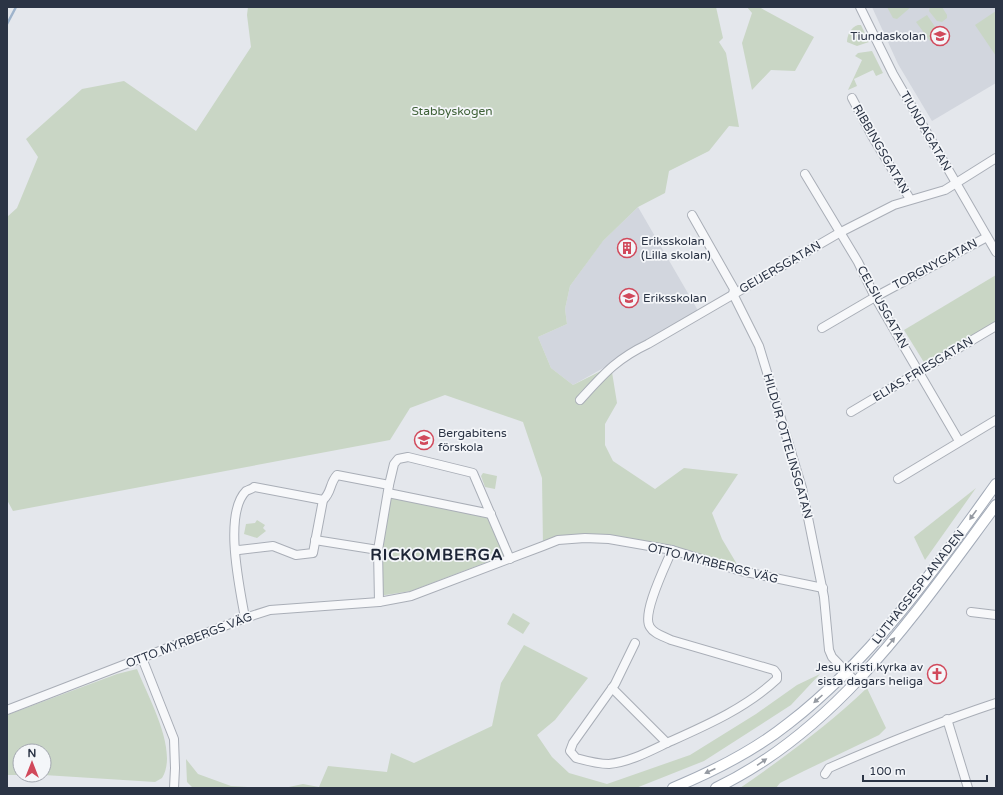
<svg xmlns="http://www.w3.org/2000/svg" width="1003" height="795" font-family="'Varela Round',sans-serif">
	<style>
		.built { fill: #d2d6de }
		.green { fill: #c9d6c5 }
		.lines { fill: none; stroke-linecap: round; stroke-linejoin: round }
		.stream { stroke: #9fb4cc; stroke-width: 2.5 }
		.minor-casing { stroke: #a9aeb7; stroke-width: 10 }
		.major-casing { stroke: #a3abb8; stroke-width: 12 }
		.minor { stroke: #f7f8fa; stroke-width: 8 }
		.major { stroke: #fff; stroke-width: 10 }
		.oneway { fill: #959aa2 }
		.labels { text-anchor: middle; stroke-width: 3.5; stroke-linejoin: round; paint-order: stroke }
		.poi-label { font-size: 12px; fill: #2b3445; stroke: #f4f6f9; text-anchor: start }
		.park-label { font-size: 12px; fill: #3f6138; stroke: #f4f6f9 }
		.street-label { font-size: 12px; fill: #2b3445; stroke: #f4f6f9 }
		.district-label { font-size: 16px; font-weight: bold; letter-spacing: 1px; fill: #1d2536; stroke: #f4f6f9 }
	</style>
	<rect width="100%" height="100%" fill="#e4e7ec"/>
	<g class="built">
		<polygon points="872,7 996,7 996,83 932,121 898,64"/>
		<polygon points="638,207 700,314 573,385 551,368 538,337 567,324 565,309 570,286 602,242"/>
	</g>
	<g class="green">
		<polygon points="248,7 716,7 723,38 719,42 726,53 739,127 729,126 709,151 669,171 665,193 638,207 603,241 570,286 565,309 567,324 538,337 551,368 573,385 611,366 617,403 605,424 605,445 613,461 655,489 684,468 738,474 712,513 722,539 741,571 672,550 585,538 543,546 542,478 523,422 445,395 410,408 390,440 13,511 7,500 7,217 17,208 38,157 26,139 82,89 124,81 196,131 251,47 247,15"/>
		<polygon points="747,7 759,7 814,37 795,71 771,70 752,90 742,43 752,13"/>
		<polygon points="887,7 911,7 897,19 893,18"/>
		<polygon points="930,7 942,7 947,15 947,18 942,22 937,21 929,11"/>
		<polygon points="996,11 996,56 975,25"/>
		<polygon points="927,15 940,34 930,41 916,22"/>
		<path d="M858,25H861L869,42L857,46L847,42C847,35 851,27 858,25Z"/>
		<polygon points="872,51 883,73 876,76 873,70 854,79 857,86 848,90 862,60 855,56 858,53"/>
		<polygon points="996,275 996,321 925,364 904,330"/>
		<polygon points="483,473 497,476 495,489 485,487 481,476"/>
		<polygon points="976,488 925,560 914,537"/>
		<polygon points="388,493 491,514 508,554 411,591 379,596 378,550"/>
		<polygon points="257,520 265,525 263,528 266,531 257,538 244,534 246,524 255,523"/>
		<polygon points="513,613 530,623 523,634 507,624"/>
		<polygon points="524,645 588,678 555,720 537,735 552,757 569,773 607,784 690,755 756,714 797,685 820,674 791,705 704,761 636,788 284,788 303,784 319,787 328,766 387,772 391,753 414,763 492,726 501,683"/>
		<path d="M137,669C148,697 179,751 162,778L155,782L44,775V751H20V775H7V715L117,674Z"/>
		<path d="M867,688L886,728L879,735L804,771L780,783L776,788H740C785,757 828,725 867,688Z"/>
		<polygon points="186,759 198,774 231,786 263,788 193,788 187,782"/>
	</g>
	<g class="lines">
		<polyline class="stream" points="7,24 16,7"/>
		<defs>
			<g id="minor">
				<polyline points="860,7 893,74 996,252"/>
				<polyline points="852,98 872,136 910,199"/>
				<polyline points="805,174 858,262 875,297 959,441"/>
				<polyline points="692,215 734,289 733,294 759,346 802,488 824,597 829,650 832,657 856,682"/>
				<polyline points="822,328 875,297 987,237"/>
				<path d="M580,400C603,375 616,359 648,344L839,233L894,205L945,190L996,158"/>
				<polyline points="851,412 996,326"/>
				<polyline points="898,479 996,420"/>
				<polyline points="388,493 491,514"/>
				<polyline points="315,540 378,550"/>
				<polyline points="235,549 239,550 273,546 296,555 313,553 323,500"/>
				<polyline points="379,602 378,550 389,485 394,464 398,459 408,457 473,473 510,559"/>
				<polyline points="971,612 996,615"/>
				<path d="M245,618C240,589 223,514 246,491C248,490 252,489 254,487L323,500C332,492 329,484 337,475L389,485"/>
				<path d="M635,643L615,684L573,743L570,751L576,758C587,761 598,764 609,764C630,762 650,751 669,742C707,725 746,708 777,679V674L774,670L671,640C663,636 654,634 650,627C641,614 666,565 672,550"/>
				<polyline points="142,658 174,739 175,768 174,788"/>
				<polyline points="612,688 667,743"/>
				<polyline points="7,710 245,618 270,610 379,602 411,596 543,546 558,540 585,538 609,539 672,550 741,571 823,588"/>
				<polyline points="947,719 968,788"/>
				<path d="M825,774L829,768C884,744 939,722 996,703"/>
			</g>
			<g id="major">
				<path d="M673,788C714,771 754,751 789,723C873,658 935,569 996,484"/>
				<path d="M716,788C839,729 917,611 996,505"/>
			</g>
		</defs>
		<use href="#minor" class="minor-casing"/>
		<use href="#major" class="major-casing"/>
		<use href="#minor" class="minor"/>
		<use href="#major" class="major"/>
	</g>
	<defs><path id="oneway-solid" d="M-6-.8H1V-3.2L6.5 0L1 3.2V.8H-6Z"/></defs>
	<g class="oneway">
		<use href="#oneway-solid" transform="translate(973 515) rotate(126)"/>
		<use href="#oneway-solid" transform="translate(891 642) rotate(-49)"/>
		<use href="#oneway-solid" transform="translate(818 699) rotate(138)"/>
		<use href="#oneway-solid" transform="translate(762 762) rotate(-34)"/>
		<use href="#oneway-solid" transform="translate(710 771) rotate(155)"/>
	</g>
	<defs>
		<symbol id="school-ring" viewBox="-11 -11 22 22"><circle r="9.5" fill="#f4f6f9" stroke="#d1495b" stroke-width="1.5"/><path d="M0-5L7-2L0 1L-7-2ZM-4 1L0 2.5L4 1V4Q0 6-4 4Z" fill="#d1495b"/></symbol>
		<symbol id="building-ring" viewBox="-11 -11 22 22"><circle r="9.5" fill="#f4f6f9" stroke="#d1495b" stroke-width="1.5"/><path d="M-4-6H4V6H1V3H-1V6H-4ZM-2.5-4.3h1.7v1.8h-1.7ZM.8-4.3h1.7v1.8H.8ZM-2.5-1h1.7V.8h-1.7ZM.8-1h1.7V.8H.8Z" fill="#d1495b"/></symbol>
		<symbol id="church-ring" viewBox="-11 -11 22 22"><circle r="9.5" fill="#f4f6f9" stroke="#d1495b" stroke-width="1.5"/><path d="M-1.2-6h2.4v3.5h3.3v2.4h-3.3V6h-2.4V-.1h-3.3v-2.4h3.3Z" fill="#d1495b"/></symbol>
	</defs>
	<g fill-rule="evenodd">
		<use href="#school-ring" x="929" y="25" width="22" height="22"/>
		<use href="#building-ring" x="616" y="237" width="22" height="22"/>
		<use href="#school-ring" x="618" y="287" width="22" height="22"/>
		<use href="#school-ring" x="413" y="429" width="22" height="22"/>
		<use href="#church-ring" x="926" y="663" width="22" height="22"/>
	</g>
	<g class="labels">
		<g class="poi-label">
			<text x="926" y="40" text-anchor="end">Tiundaskolan</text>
			<text x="641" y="245">Eriksskolan<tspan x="641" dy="14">(Lilla skolan)</tspan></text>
			<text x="643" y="302">Eriksskolan</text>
			<text x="438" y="437">Bergabitens<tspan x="438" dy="14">förskola</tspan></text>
			<text x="923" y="671" text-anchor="end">Jesu Kristi kyrka av<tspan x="923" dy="14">sista dagars heliga</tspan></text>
		</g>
		<g class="park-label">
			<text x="452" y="115">Stabbyskogen</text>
		</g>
		<g class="street-label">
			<text transform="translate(926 131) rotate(60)" y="4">TIUNDAGATAN</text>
			<text transform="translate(881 149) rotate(60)" y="4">RIBBINGSGATAN</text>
			<text transform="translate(935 264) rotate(-28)" y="4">TORGNYGATAN</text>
			<text transform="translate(780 267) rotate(-30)" y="4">GEIJERSGATAN</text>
			<text transform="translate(883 307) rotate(61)" y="4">CELSIUSGATAN</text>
			<text transform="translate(923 369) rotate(-31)" y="4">ELIAS FRIESGATAN</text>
			<text transform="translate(788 446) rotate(74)" y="4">HILDUR OTTELINSGATAN</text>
			<text transform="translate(713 563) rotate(14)" y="4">OTTO MYRBERGS VÄG</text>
			<text transform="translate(918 587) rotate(-52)" y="4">LUTHAGSESPLANADEN</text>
			<text transform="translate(189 640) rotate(-21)" y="4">OTTO MYRBERGS VÄG</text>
		</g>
		<g class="district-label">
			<text x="437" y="560">RICKOMBERGA</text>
		</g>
	</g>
	<rect width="1003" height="795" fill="none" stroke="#2b3445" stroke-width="16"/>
	<g transform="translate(32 763)"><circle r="19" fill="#f4f6f9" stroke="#a4a8b1"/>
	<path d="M0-3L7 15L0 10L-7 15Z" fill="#d1495b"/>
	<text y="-6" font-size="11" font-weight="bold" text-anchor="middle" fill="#2b3445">N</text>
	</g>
	<path d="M863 775v6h124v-6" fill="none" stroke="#2b3445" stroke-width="2"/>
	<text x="869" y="775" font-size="12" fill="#2b3445" stroke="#f4f6f9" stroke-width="3" paint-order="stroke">100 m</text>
</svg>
